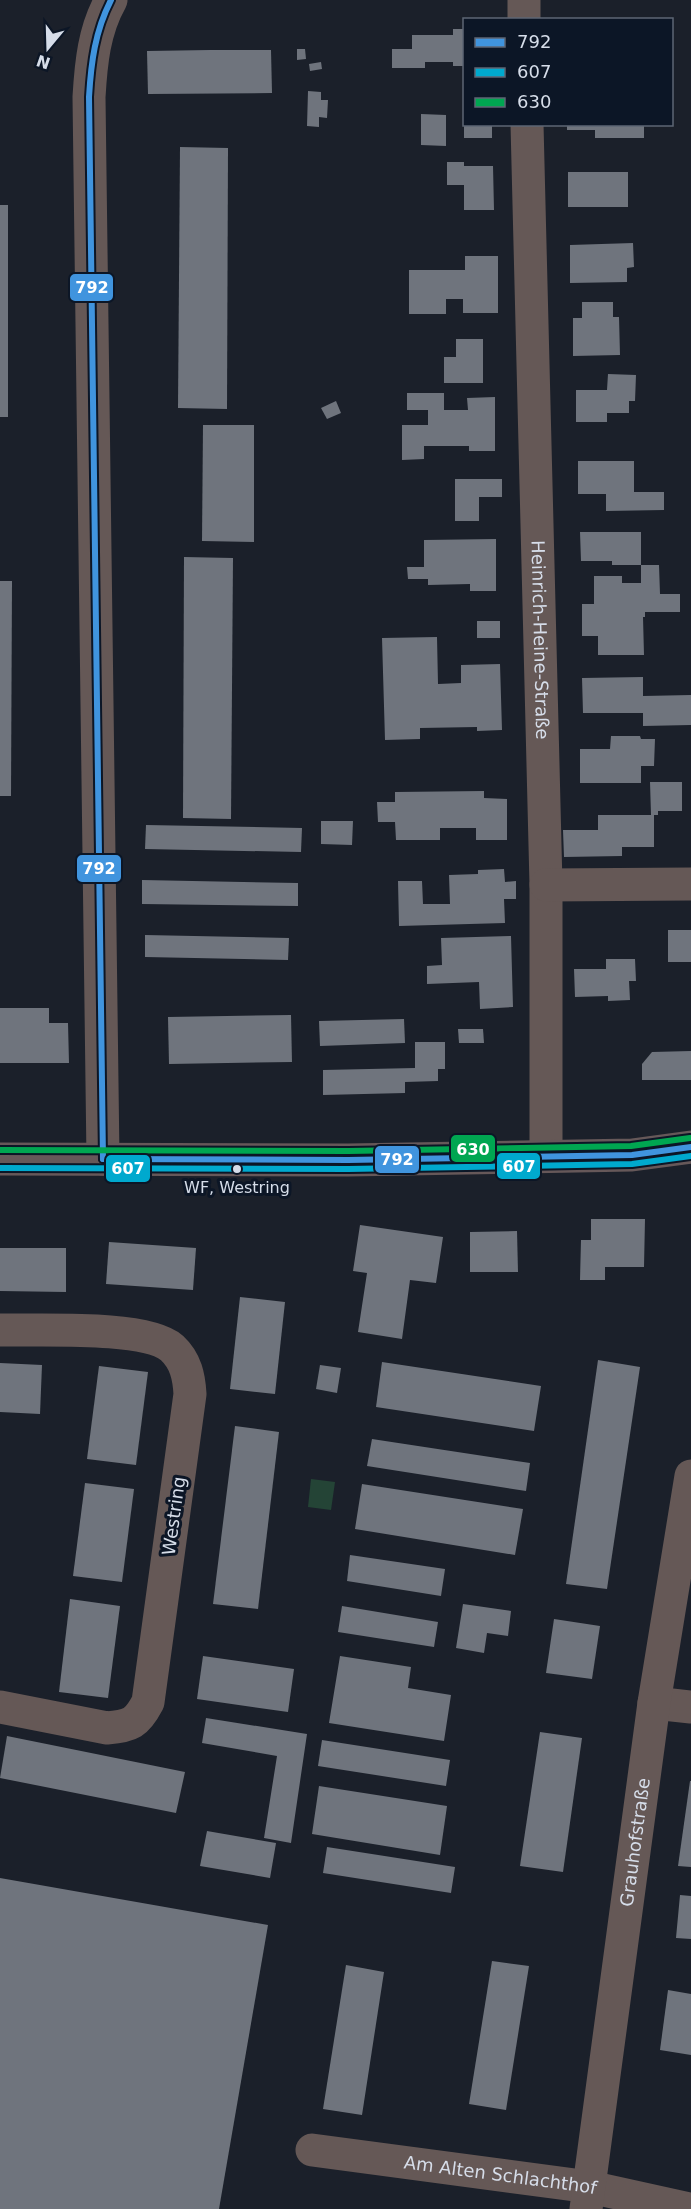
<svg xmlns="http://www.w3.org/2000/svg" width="691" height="2209" font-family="'DejaVu Sans',sans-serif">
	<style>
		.green { fill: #244436 }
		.building { fill: #6f747d }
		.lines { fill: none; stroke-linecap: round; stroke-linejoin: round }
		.minor { stroke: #655856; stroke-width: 33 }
		.major { stroke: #665859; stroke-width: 33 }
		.bus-1-casing { stroke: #0c1626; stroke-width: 10 }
		.bus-2-casing { stroke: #0c1626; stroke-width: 10 }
		.bus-3-casing { stroke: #0c1626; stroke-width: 10 }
		.bus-1 { stroke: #4094de; stroke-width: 6 }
		.bus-2 { stroke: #00a9ce; stroke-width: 6 }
		.bus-3 { stroke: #00a651; stroke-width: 6 }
		.bus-dot { fill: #d6dde9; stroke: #0c1626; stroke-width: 2 }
		.labels { text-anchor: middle; stroke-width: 6; stroke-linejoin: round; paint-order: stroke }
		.bus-label { font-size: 16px; fill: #d6dde9; stroke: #0c1626 }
		.street-label { font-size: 18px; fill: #d6dde9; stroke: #0c1626 }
		.line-badge { stroke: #0c1626; stroke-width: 2 }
		.badge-label { font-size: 16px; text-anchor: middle; font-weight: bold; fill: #fff }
	</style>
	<rect width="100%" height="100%" fill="#1b202a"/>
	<polygon class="green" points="311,1479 335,1482 331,1510 308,1507"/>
	<g class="building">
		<polygon points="453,29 464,29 464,66 453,66 453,62 425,62 425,68 392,68 392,49 412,49 412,35 453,35"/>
		<polygon points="297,49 305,49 306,59 297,60"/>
		<polygon points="210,50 271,50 272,93 148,94 147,51"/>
		<polygon points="321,62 322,69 310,71 309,64"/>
		<polygon points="308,91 321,92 321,100 328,100 327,118 319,117 319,127 307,126"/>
		<polygon points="421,114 446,115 446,146 421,145"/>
		<rect x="464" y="124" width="28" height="14"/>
		<polygon points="567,124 644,124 644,138 595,138 595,130 567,130"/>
		<polygon points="180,147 228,148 227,409 178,408"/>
		<polygon points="447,162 464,162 464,166 493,166 494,210 464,210 464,185 447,185"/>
		<rect x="568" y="172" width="60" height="35"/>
		<rect x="0" y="205" width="8" height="212"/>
		<polygon points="633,243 634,267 627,268 627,282 570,283 570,245"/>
		<polygon points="465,256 498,256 498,313 463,313 463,299 446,299 446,314 409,314 409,270 465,270"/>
		<polygon points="582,302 613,302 613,317 619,317 620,355 573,356 573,318 582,318"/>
		<polygon points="456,339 483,339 483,383 444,383 444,357 456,357"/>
		<polygon points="608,374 636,375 635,401 629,401 629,413 607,413 607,422 576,422 576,390 607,390"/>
		<polygon points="407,393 444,393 444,410 468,410 467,398 495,397 495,451 469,451 469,446 424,446 424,459 402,460 402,425 428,425 428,410 407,410"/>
		<polygon points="336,401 341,413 327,419 321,408"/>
		<polygon points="203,425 254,425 254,542 202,541"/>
		<polygon points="578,461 634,461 634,492 664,492 664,510 606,511 606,494 578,494"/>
		<polygon points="455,479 502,479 502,497 479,497 479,521 455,521"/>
		<polygon points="580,532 641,532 641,565 659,565 660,594 680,594 680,612 645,612 645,617 643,617 644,655 598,655 598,636 582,636 582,604 594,604 594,576 622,576 622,583 641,583 641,565 612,565 612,561 581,561"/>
		<polygon points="496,539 496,591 470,591 470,584 428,585 428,579 408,579 407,567 424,567 424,540"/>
		<polygon points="184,557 233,558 231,819 183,818"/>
		<polygon points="0,581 12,581 11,796 0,796"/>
		<rect x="477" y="621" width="23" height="17"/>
		<polygon points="437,637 438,684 461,683 461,665 500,664 502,730 477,731 477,727 420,728 420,739 385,740 382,638"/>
		<polygon points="643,677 643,696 691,695 691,725 643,726 643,713 583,713 582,678"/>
		<polygon points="611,736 640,736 641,739 655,739 654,766 641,766 641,783 580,783 580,749 610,749"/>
		<polygon points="650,782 682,782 682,811 658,811 658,815 654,815 654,847 622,847 622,856 564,857 563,830 598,830 598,815 651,815"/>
		<polygon points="484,791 484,798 507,799 507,840 476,840 476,828 440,828 440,840 396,840 395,822 378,822 377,802 395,802 395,792"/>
		<polygon points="321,821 353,821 352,845 321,844"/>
		<polygon points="146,825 302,828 301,852 145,849"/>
		<polygon points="504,869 505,882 516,881 516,899 504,899 505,923 399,926 398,881 422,881 423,904 450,904 449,875 478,874 478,870"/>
		<polygon points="142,880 298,883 298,906 142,904"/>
		<rect x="668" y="930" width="23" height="32"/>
		<polygon points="145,935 289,938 288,960 145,957"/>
		<polygon points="511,936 513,1007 480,1009 479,982 427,984 427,966 442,965 441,938"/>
		<polygon points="606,959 635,959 636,981 629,981 630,1000 608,1001 608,996 575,997 574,969 606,969"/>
		<polygon points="0,1008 49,1008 49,1023 68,1023 69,1063 0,1063"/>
		<polygon points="291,1015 292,1062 169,1064 168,1017"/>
		<polygon points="404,1019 405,1043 320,1046 319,1021"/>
		<polygon points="458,1029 483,1029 484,1043 459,1043"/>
		<polygon points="415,1042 445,1042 445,1069 438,1069 438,1081 405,1082 405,1093 323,1095 323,1070 415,1068"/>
		<polygon points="691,1051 691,1080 642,1080 642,1064 652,1052"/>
		<polygon points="591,1219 645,1219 644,1267 605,1267 605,1280 580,1280 581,1240 591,1240"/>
		<polygon points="360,1225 443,1237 436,1283 410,1280 402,1339 358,1332 367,1273 353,1271"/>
		<polygon points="517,1231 518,1272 470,1272 470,1232"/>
		<polygon points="109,1242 196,1248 193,1290 106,1284"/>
		<polygon points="0,1248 66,1248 66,1292 0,1291"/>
		<polygon points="240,1297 285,1302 275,1394 230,1389"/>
		<polygon points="598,1360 640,1367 607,1589 566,1584"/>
		<polygon points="382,1362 541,1386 534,1431 376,1407"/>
		<polygon points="0,1363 42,1365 40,1414 0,1412"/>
		<polygon points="320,1365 341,1368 337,1393 316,1389"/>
		<polygon points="99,1366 148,1372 136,1465 87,1459"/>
		<polygon points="235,1426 279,1432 258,1609 213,1604"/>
		<polygon points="372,1439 530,1463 526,1491 367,1466"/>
		<polygon points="85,1483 134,1489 122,1582 73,1576"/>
		<polygon points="362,1484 523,1509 515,1555 355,1529"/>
		<polygon points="350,1555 445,1569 441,1596 347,1581"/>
		<polygon points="70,1599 120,1606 108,1698 59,1692"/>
		<polygon points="463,1604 511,1611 508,1636 487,1633 484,1653 456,1648"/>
		<polygon points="342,1606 438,1622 434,1647 338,1632"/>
		<polygon points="554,1619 600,1626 592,1679 546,1673"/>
		<polygon points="203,1656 294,1669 288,1712 197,1699"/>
		<polygon points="340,1656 411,1667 408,1688 451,1695 444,1741 329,1723"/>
		<polygon points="206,1718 307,1734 291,1843 264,1838 277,1756 202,1743"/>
		<polygon points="540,1732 582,1738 563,1872 520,1866"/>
		<polygon points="7,1736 185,1772 176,1813 0,1778"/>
		<polygon points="322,1740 450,1760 446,1786 318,1766"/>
		<polygon points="690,1781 691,1781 691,1867 678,1866"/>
		<polygon points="319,1786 447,1806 440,1855 312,1834"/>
		<polygon points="207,1831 276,1843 270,1878 200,1866"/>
		<polygon points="327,1847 455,1867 451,1893 323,1873"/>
		<polygon points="0,1878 268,1925 219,2209 0,2209"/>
		<polygon points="680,1895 691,1896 691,1939 676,1938"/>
		<polygon points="492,1961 529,1966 506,2110 469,2104"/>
		<polygon points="346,1965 384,1972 362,2115 323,2109"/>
		<polygon points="668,1990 691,1994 691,2055 660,2050"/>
	</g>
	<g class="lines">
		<g class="minor">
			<polyline points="524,0 524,20"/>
			<path id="s1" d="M527,124L546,885V1155"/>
			<polyline points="546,885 691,884"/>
			<path d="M103,1159L89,97C91,63 94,30 111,0"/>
			<path d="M0,1330C38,1331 146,1325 172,1348C186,1361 189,1377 190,1394L148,1702C137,1723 131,1726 107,1728L0,1707"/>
			<polyline points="654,1703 691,1707"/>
			<path id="s2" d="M312,2150L590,2187L689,2209"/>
			<path id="s3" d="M586,2209L654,1703L691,1476"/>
		</g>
		<polyline class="major" points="0,1159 348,1160 632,1155 691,1147"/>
		<defs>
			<g id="bus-1">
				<path d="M103,1159L89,97C91,63 95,31 111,0"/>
				<polyline points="103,1159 348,1160 632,1155 691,1147"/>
			</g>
			<polyline id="bus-2" points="0,1168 348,1169 632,1164 691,1156"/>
			<polyline id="bus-3" points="0,1150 348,1151 631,1146 690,1138"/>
		</defs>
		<use href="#bus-1" class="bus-1-casing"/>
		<use href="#bus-2" class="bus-2-casing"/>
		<use href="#bus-3" class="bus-3-casing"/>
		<use href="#bus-1" class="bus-1"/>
		<use href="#bus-2" class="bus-2"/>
		<use href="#bus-3" class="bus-3"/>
	</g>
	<circle class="bus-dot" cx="237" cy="1169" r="5"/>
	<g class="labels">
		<g class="bus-label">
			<text x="237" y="1193">WF, Westring</text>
		</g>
		<g class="street-label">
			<text dy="6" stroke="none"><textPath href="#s1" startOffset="516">Heinrich-Heine-Straße</textPath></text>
			<text transform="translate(174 1516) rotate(-82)" y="6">Westring</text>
			<text dy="6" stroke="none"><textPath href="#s3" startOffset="370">Grauhofstraße</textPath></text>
			<text dy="6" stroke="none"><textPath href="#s2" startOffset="190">Am Alten Schlachthof</textPath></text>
		</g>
	</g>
	<g class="line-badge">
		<rect x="69" y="273" width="45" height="29" rx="6" fill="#4094de"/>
		<rect x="76" y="854" width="46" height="29" rx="6" fill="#4094de"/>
		<rect x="450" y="1134" width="46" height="29" rx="6" fill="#00a651"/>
		<rect x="374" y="1145" width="46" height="29" rx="6" fill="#4094de"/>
		<rect x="496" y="1152" width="45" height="28" rx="6" fill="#00a9ce"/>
		<rect x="105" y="1154" width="46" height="29" rx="6" fill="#00a9ce"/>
	</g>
	<g class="badge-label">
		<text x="92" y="293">792</text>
		<text x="99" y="874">792</text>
		<text x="473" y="1155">630</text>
		<text x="397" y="1165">792</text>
		<text x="519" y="1172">607</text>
		<text x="128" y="1174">607</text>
	</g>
	<rect x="463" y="18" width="210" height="108" fill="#0c1626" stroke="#5d6674" stroke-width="1.5"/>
	<rect x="475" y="38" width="30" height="9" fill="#4094de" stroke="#5d6674" stroke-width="1.5"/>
	<text x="517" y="48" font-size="18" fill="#d6dde9">792</text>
	<rect x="475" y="68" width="30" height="9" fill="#00a9ce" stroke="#5d6674" stroke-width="1.5"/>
	<text x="517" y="78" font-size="18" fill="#d6dde9">607</text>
	<rect x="475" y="98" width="30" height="9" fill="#00a651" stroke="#5d6674" stroke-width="1.5"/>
	<text x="517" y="108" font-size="18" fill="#d6dde9">630</text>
	<g transform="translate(48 48) rotate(199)" stroke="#0c1626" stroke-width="4.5" paint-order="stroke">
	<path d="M0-4.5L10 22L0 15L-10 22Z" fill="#d6dde9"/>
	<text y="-9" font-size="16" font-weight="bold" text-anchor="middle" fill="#d6dde9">N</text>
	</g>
</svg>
